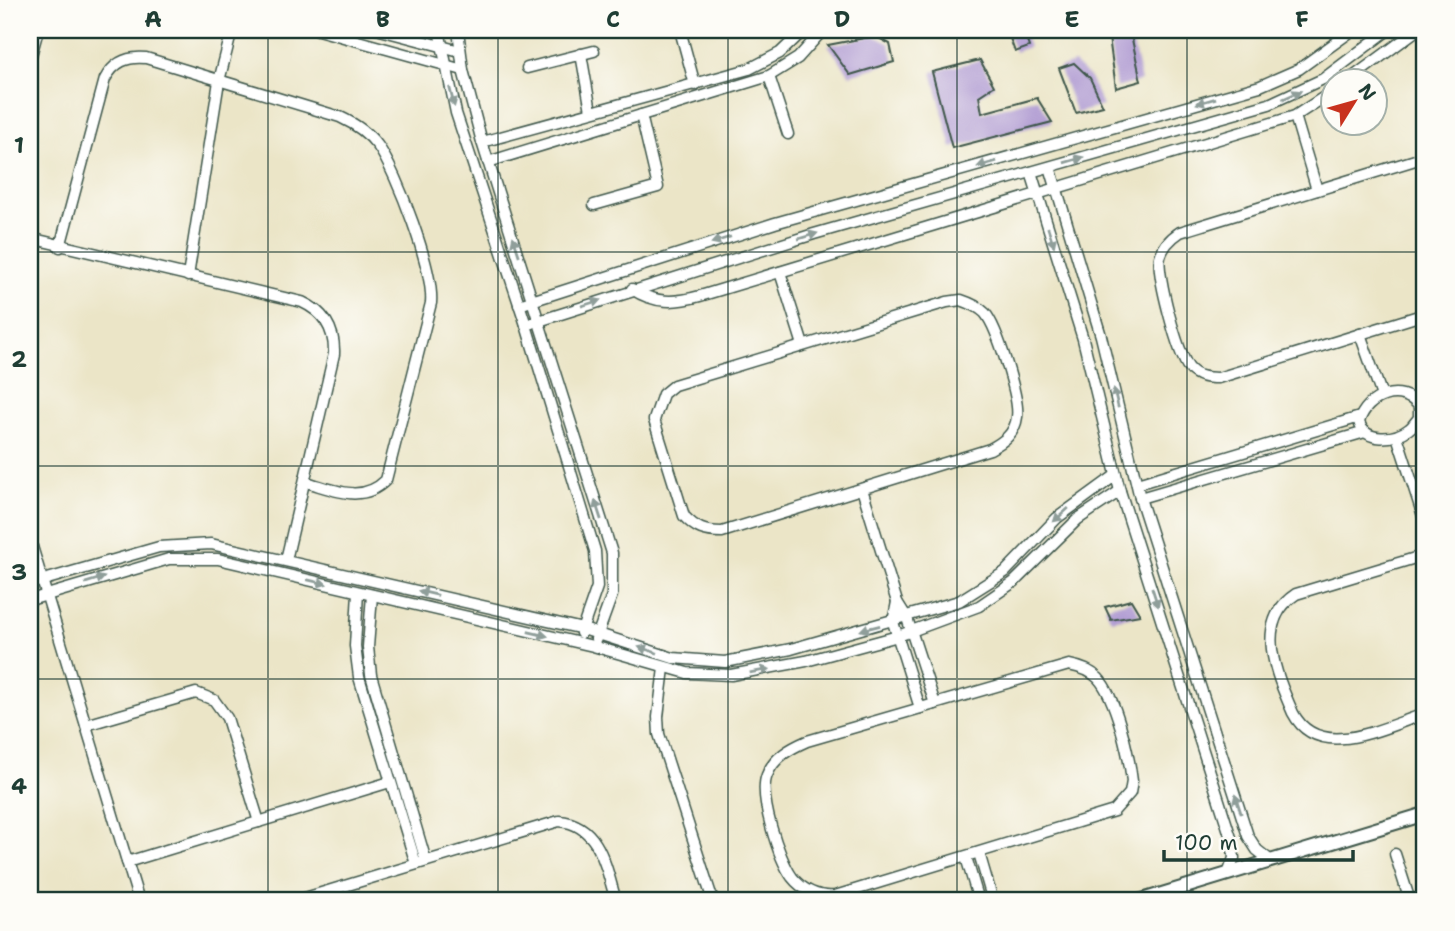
<svg xmlns="http://www.w3.org/2000/svg" width="1455" height="931" font-family="'Shantell Sans',sans-serif">
	<style>
		.building { fill: #ae99d1 }
		.lines { fill: none; stroke-linecap: round; stroke-linejoin: round }
		.minor-casing { stroke: #3e564a; stroke-width: 13 }
		.tertiary-casing { stroke: #3e564a; stroke-width: 16 }
		.minor { stroke: #fff; stroke-width: 10 }
		.tertiary { stroke: #fff; stroke-width: 12 }
		.oneway { fill: #8f9e9a }
		.grid { fill: none; stroke: #1f3d34; stroke-width: 2; stroke-opacity: 0.55 }
		.neatline { fill: none; stroke: #1f3d34; stroke-width: 2.5 }
		.grid-label { font-size: 23px; text-anchor: middle; font-weight: bold; fill: #1f3d34 }
	</style>
	<rect width="100%" height="100%" fill="#fdfcf7"/>
	<filter id="ink" filterUnits="userSpaceOnUse"><feTurbulence type="fractalNoise" baseFrequency=".0143" numOctaves="2"/><feDisplacementMap in="SourceGraphic" scale="14" xChannelSelector="R" yChannelSelector="G"/><feConvolveMatrix kernelMatrix="1 2 1 2 8 2 1 2 1" color-interpolation-filters="sRGB"/></filter>
	<filter id="wash" filterUnits="userSpaceOnUse"><feTurbulence type="fractalNoise" baseFrequency=".00686" numOctaves="4" result="noise"/><feDisplacementMap in="SourceGraphic" scale="28" xChannelSelector="R" yChannelSelector="G"/><feGaussianBlur stdDeviation="1.57" result="paint"/><feColorMatrix in="noise" values="0 0 0 0 0 0 0 0 0 0 0 0 0 0 0 0 0 1.4 0 .05"/><feComposite in="paint" operator="in"/></filter>
	<g filter="url(#wash)">
		<rect width="100%" height="100%" fill="#ebe5c7"/>
		<g id="blocks">
			<g class="building">
				<polygon points="1007,30 1023,30 1029,47 1015,52"/>
				<polygon points="1108,30 1130,30 1141,81 1116,88"/>
				<polygon points="875,36 890,44 894,62 850,75 828,45"/>
				<polygon points="980,60 994,86 979,96 982,113 1037,98 1052,122 952,148 932,72"/>
				<polygon points="1074,63 1090,78 1103,106 1076,113 1059,68"/>
				<polygon points="1131,600 1140,615 1111,620 1105,607"/>
			</g>
		</g>
	</g>
	<g filter="url(#ink)">
		<use href="#blocks" fill-opacity="0" stroke="#3e564a" stroke-width="2"/>
		<g class="lines">
			<defs>
				<g id="minor">
					<polyline points="318,30 463,70"/>
					<polyline points="380,30 460,51"/>
					<polyline points="439,30 456,113 526,325 595,551 597,587 581,633"/>
					<polyline points="458,30 463,70 482,142 612,553 612,595 596,639"/>
					<polyline points="680,30 695,85"/>
					<polyline points="581,54 591,111"/>
					<polyline points="30,59 38,30"/>
					<polyline points="527,68 594,51"/>
					<polyline points="769,76 788,134"/>
					<polyline points="1349,80 1417,30"/>
					<polyline points="1295,116 1317,190"/>
					<polyline points="482,142 749,69 780,53 804,30"/>
					<path d="M1425,157L1180,232C1171,238 1163,246 1160,257C1156,273 1178,355 1189,368C1197,377 1207,378 1218,378L1425,314"/>
					<polyline points="488,162 769,76 798,58 823,30"/>
					<polyline points="1050,167 1101,336 1140,498 1248,836 1257,850 1271,861"/>
					<polyline points="1031,172 1083,339 1120,491 1232,841 1234,858 1228,874"/>
					<polyline points="594,205 658,187 641,115"/>
					<path d="M30,238L302,302C324,312 335,329 334,354L286,560"/>
					<path d="M60,247L105,79C114,62 127,56 146,58L340,117C355,124 368,132 378,146C397,173 434,271 431,303L386,480C362,504 335,490 306,482"/>
					<polyline points="780,272 803,345"/>
					<polyline points="188,276 219,81 232,30"/>
					<path d="M632,289C655,304 675,303 700,296L1295,116L1332,92"/>
					<path d="M961,300C970,303 978,306 985,313C997,327 1020,399 1017,417C1015,434 1003,442 990,449L722,532C705,532 696,529 684,516L654,420L663,394L674,385L947,302Z"/>
					<polyline points="519,305 775,223 1260,86 1299,69 1353,30"/>
					<polyline points="526,325 814,234 1269,104 1323,79 1388,30"/>
					<polyline points="1360,334 1382,396"/>
					<path d="M1419,415V406C1401,383 1366,396 1359,422C1365,443 1395,440 1409,429C1416,424 1417,416 1425,414"/>
					<polyline points="1397,436 1425,522"/>
					<polyline points="1137,484 1360,417"/>
					<polyline points="862,489 897,602 907,618 935,704"/>
					<polyline points="1140,498 1365,432"/>
					<polyline points="30,540 139,901"/>
					<path d="M1425,555L1296,594C1253,622 1276,674 1293,713C1319,763 1385,726 1425,714"/>
					<polyline points="30,584 159,547 211,544 583,629 673,658 725,662 791,649 959,601 1005,572 1057,518 1116,475"/>
					<polyline points="358,592 355,646 359,677 416,864"/>
					<polyline points="372,595 368,647 371,675 426,861"/>
					<polyline points="30,600 169,559 218,559 593,646 687,673 731,675 806,661 898,636 979,606 1014,582 1078,519 1120,491"/>
					<polyline points="897,602 893,622 920,708"/>
					<path d="M1069,665C1080,667 1090,670 1098,678C1116,697 1129,755 1132,781L1130,793L1114,811L835,896C819,898 802,890 792,877C779,859 758,796 767,775C774,757 791,748 807,741Z"/>
					<polyline points="664,668 658,717 659,734 713,901"/>
					<polyline points="86,725 196,693 214,700 227,718 259,822"/>
					<polyline points="979,853 993,901"/>
					<polyline points="1395,854 1410,901"/>
					<polyline points="966,857 979,901"/>
					<polyline points="127,862 390,782"/>
					<polyline points="30,885 33,901"/>
					<path d="M295,901L559,821C600,824 606,868 616,901"/>
				</g>
				<polyline id="tertiary" points="1139,901 1425,814"/>
			</defs>
			<use href="#minor" class="minor-casing"/>
			<use href="#tertiary" class="tertiary-casing"/>
			<use href="#minor" class="minor"/>
			<use href="#tertiary" class="tertiary"/>
		</g>
		<defs><path id="oneway-solid" d="M-6-.8H1V-3.2L6.5 0L1 3.2V.8H-6Z" transform="scale(1.75)"/></defs>
		<g class="oneway">
			<use href="#oneway-solid" transform="translate(1292 95) rotate(-24)"/>
			<use href="#oneway-solid" transform="translate(452 97) rotate(76)"/>
			<use href="#oneway-solid" transform="translate(1206 101) rotate(164)"/>
			<use href="#oneway-solid" transform="translate(1074 160) rotate(-16)"/>
			<use href="#oneway-solid" transform="translate(987 164) rotate(164)"/>
			<use href="#oneway-solid" transform="translate(808 236) rotate(-17)"/>
			<use href="#oneway-solid" transform="translate(1051 237) rotate(72)"/>
			<use href="#oneway-solid" transform="translate(721 240) rotate(162)"/>
			<use href="#oneway-solid" transform="translate(516 246) rotate(-108)"/>
			<use href="#oneway-solid" transform="translate(591 303) rotate(-18)"/>
			<use href="#oneway-solid" transform="translate(1116 398) rotate(-103)"/>
			<use href="#oneway-solid" transform="translate(598 510) rotate(-108)"/>
			<use href="#oneway-solid" transform="translate(1061 515) rotate(138)"/>
			<use href="#oneway-solid" transform="translate(95 580) rotate(-17)"/>
			<use href="#oneway-solid" transform="translate(317 582) rotate(13)"/>
			<use href="#oneway-solid" transform="translate(428 593) rotate(-167)"/>
			<use href="#oneway-solid" transform="translate(1155 597) rotate(72)"/>
			<use href="#oneway-solid" transform="translate(870 628) rotate(165)"/>
			<use href="#oneway-solid" transform="translate(538 634) rotate(13)"/>
			<use href="#oneway-solid" transform="translate(648 650) rotate(-162)"/>
			<use href="#oneway-solid" transform="translate(760 671) rotate(-10)"/>
			<use href="#oneway-solid" transform="translate(1238 804) rotate(-108)"/>
		</g>
	</g>
	<path class="grid" d="M268,30V901M498,30V901M728,30V901M957,30V901M1187,30V901M30,252H1425M30,466H1425M30,679H1425"/>
	<rect width="1455" height="931" fill="none" stroke="#fdfcf7" stroke-width="77"/>
	<g transform="translate(1354 102) rotate(53)"><circle r="33" fill="#fdfcf7" stroke="#a4b0a9" stroke-width="2"/>
	<path d="M0-5L12 26L0 18L-12 26Z" fill="#c8321e"/>
	<text y="-10" font-size="19" font-weight="bold" text-anchor="middle" fill="#1f3d34">N</text>
	</g>
	<path d="M1164 850v10h189v-10" fill="none" stroke="#1f3d34" stroke-width="3.5"/>
	<text x="1175" y="850" font-size="21" fill="#1f3d34" stroke="#fdfcf7" stroke-width="5" paint-order="stroke">100 m</text>
	<rect x="38" y="38" width="1378" height="854" class="neatline"/>
	<g class="grid-label">
		<text x="153" y="27">A</text>
		<text x="383" y="27">B</text>
		<text x="613" y="27">C</text>
		<text x="842" y="27">D</text>
		<text x="1072" y="27">E</text>
		<text x="1302" y="27">F</text>
		<text x="19" y="153">1</text>
		<text x="19" y="367">2</text>
		<text x="19" y="580">3</text>
		<text x="19" y="794">4</text>
	</g>
</svg>
